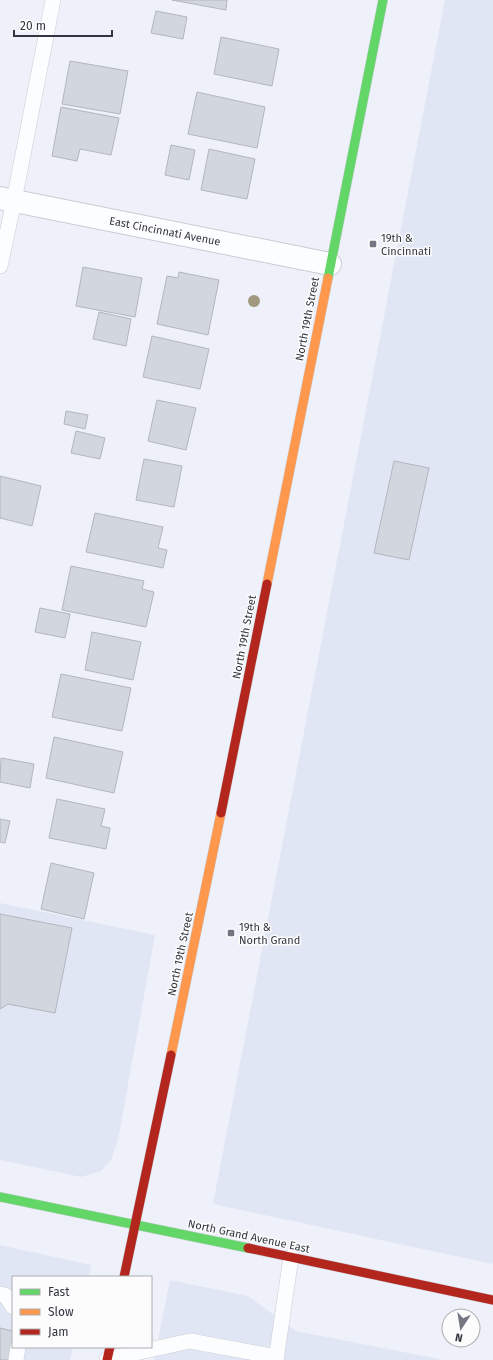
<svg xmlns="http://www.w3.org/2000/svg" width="493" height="1360" font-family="'Fira Sans',sans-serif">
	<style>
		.built { fill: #e1e6f5 }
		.building { fill: #d2d6de; stroke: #b3b6bf }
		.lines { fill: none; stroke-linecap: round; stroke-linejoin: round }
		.lane-casing { stroke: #cacdd5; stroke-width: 16 }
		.street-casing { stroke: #cacdd5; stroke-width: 24 }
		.fast-casing { stroke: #cacdd5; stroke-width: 10 }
		.slow-casing { stroke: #cacdd5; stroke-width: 10 }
		.jam-casing { stroke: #cacdd5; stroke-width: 10 }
		.lane { stroke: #fcfdfe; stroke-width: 15 }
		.street { stroke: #fcfdfe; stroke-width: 22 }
		.fast { stroke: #63d668; stroke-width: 9 }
		.slow { stroke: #ff974d; stroke-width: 9 }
		.jam { stroke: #b3261e; stroke-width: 9 }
		.tree { fill: #a09980 }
		.poi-dot { fill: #747781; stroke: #fcfcfc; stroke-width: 1.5 }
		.labels { text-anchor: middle; stroke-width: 3; stroke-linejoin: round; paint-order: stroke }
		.street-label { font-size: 11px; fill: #333640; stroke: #fcfcfc }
		.poi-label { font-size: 11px; fill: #333640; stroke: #fcfcfc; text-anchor: start }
	</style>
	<rect width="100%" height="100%" fill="#eef1f9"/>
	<g class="built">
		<polygon points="445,0 493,0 493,1264 213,1204"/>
		<polygon points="0,903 155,935 118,1140 111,1160 101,1171 81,1177 0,1160"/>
		<polygon points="0,1245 91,1265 89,1277 13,1277 13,1347 73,1347 70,1360 0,1360"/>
		<polygon points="170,1280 248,1296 296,1331 444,1360 154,1360"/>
	</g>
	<g class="building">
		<polygon points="172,0 227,0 226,10"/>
		<polygon points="156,11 187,17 183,39 151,33"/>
		<polygon points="221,37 279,49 272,86 214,74"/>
		<polygon points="70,61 128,71 120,114 62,104"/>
		<polygon points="197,92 265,107 257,148 188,134"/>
		<polygon points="61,107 119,118 111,155 80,149 77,161 52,156"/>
		<polygon points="171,145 195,150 189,180 165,175"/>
		<polygon points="209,149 255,159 247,199 201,190"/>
		<polygon points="83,267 142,278 135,317 76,306"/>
		<polygon points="179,272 219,280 208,335 157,324 167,276 178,278"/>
		<polygon points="99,312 131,319 126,346 93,339"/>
		<polygon points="152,336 209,349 200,389 143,377"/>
		<polygon points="157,400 196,408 186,450 148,441"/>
		<polygon points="66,411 88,415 85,429 64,424"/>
		<polygon points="76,431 105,438 100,459 71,453"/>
		<polygon points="144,459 182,466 174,507 136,500"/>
		<polygon points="394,461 429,468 409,560 374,553"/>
		<polygon points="0,476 41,486 32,526 0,518"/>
		<polygon points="95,513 163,527 158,548 167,550 163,568 86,552"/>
		<polygon points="71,566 144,581 142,589 154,592 146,627 62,610"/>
		<polygon points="40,608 70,614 65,638 35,632"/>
		<polygon points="92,632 141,642 133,680 85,670"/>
		<polygon points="61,674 131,688 122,731 52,717"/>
		<polygon points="54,737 123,752 114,793 46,778"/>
		<polygon points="1,758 34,764 30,788 0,782"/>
		<polygon points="57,799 105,809 101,826 110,828 106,849 49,838"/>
		<polygon points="0,819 10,821 5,843 0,842"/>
		<polygon points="51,863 94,873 84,919 41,909"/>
		<polygon points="0,914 72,928 55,1013 8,1004 0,1009"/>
		<polygon points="0,1328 13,1331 13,1344 10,1360 0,1360"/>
	</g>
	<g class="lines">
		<defs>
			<g id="lane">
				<polyline points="0,266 14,201 53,0"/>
				<polyline points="0,1294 5,1295 13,1307"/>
				<polyline points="107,1359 190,1341 277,1357"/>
				<polyline points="16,1360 18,1347"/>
				<polyline points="276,1360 291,1257"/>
			</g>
			<polyline id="street" points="0,198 330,264"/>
			<g id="fast">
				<polyline points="328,278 383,0"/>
				<polyline points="0,1197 248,1248"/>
			</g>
			<g id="slow">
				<polyline points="267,584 328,278"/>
				<polyline points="171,1055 221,813"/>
			</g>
			<g id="jam">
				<polyline points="221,813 267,584"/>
				<polyline points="248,1248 493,1300"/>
				<polyline points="124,1277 171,1055"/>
				<polyline points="107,1360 110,1347"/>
			</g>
		</defs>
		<use href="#lane" class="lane-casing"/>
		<use href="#street" class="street-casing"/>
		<use href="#fast" class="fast-casing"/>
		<use href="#slow" class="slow-casing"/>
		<use href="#jam" class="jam-casing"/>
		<use href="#lane" class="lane"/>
		<use href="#street" class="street"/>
		<use href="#fast" class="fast"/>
		<use href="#slow" class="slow"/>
		<use href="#jam" class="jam"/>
	</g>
	<circle class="tree" cx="254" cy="301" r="6"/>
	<g class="poi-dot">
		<rect x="369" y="240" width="8" height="8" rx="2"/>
		<rect x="227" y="929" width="8" height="8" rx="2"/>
	</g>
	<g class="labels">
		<g class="street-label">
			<text transform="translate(165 231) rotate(11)" y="4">East Cincinnati Avenue</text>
			<text transform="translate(307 319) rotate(-79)" y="4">North 19th Street</text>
			<text transform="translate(244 637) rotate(-79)" y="4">North 19th Street</text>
			<text transform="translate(180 954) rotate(-78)" y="4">North 19th Street</text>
			<text transform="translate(249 1236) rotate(12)" y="4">North Grand Avenue East</text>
		</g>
		<g class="poi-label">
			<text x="381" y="242">19th &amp;<tspan x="381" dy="13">Cincinnati</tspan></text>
			<text x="239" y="931">19th &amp;<tspan x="239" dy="13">North Grand</tspan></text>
		</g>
	</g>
	<rect x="12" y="1276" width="140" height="72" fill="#fcfcfc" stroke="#acadb1"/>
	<rect x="20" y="1289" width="20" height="6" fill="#63d668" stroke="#acadb1"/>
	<text x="48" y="1296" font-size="12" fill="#333640">Fast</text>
	<rect x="20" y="1309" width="20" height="6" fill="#ff974d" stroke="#acadb1"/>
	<text x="48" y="1316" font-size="12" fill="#333640">Slow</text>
	<rect x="20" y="1329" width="20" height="6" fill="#b3261e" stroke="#acadb1"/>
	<text x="48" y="1336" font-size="12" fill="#333640">Jam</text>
	<g transform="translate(461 1328) rotate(192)"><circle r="19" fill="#fcfcfc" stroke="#acadb1"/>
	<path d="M0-3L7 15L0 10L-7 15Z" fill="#747781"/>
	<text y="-6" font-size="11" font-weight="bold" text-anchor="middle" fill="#333640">N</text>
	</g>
	<path d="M14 30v6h98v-6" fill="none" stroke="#333640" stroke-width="2"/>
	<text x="20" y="30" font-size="12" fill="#333640" stroke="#fcfcfc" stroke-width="3" paint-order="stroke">20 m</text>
</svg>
